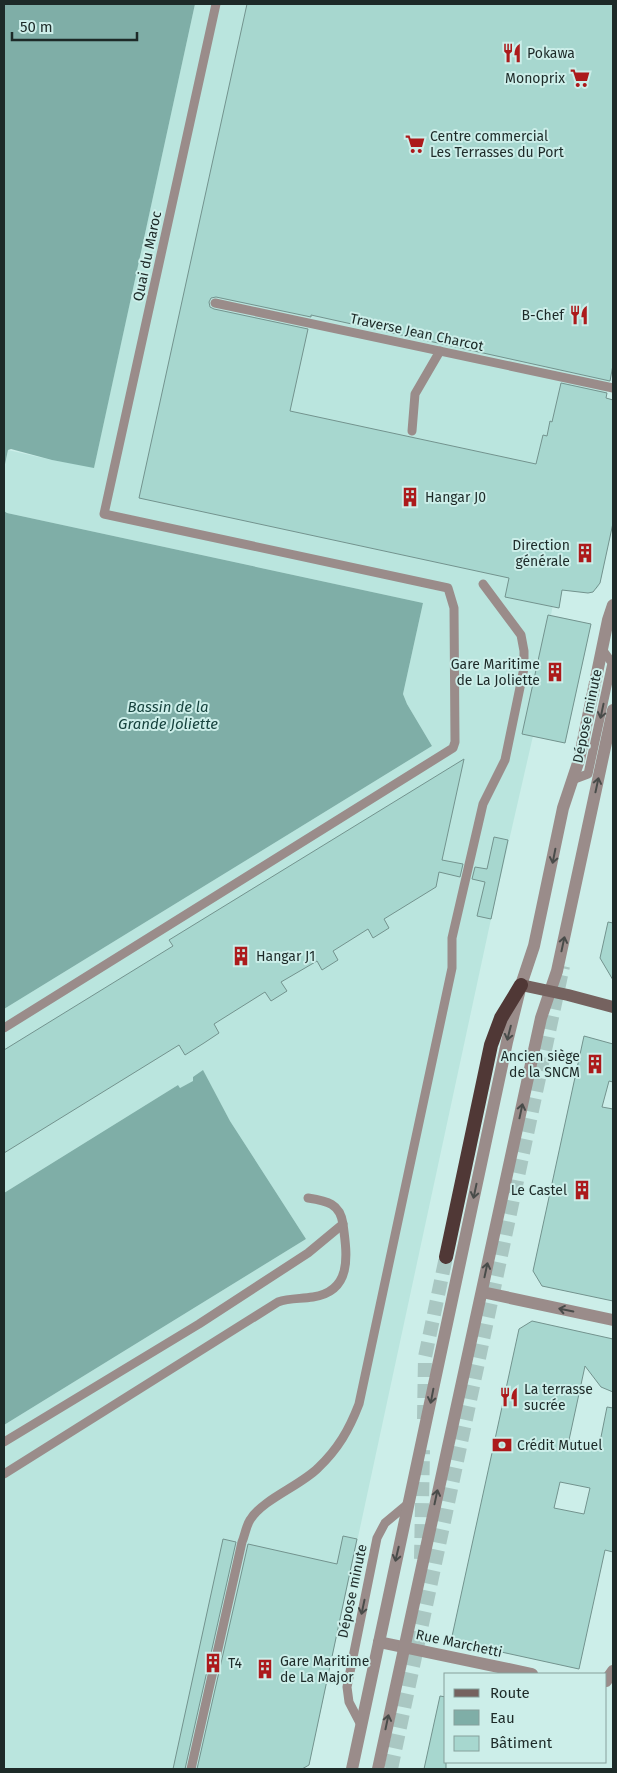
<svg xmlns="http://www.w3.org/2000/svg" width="617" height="1773" font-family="'Fira Sans',sans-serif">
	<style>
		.built { fill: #bae5de }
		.water { fill: #7faea7 }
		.building { fill: #a7d7cf; stroke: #73938e; fill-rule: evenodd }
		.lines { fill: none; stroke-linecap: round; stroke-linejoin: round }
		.trunk-tunnel { stroke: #a9c7c2; stroke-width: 14; stroke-dasharray: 14 7; stroke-linecap: butt }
		.service { stroke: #9a8c8a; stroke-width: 9 }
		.minor { stroke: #9a8c8a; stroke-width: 12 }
		.tertiary { stroke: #9a8c8a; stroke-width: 12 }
		.secondary { stroke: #75625f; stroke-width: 12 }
		.trunk { stroke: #503836; stroke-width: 14 }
		.oneway { stroke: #494c4a }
		.labels { text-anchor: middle; stroke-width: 4; stroke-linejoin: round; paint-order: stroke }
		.poi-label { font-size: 14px; fill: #1d2a28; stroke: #cceee9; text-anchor: start }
		.street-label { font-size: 14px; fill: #1d2a28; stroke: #cceee9 }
		.water-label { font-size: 15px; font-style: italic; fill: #17433e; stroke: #cceee9 }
	</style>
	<rect width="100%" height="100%" fill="#cceee9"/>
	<polygon class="built" points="195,4 613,4 613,365 606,398 613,400 613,523 600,583 598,588 588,593 556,589 551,615 591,624 565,743 533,736 491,919 309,1765 302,1769 4,1769 4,1425 306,1239 230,1121 203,1071 194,1081 180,1088 178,1085 4,1193 4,1009 432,746 407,704 403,694 423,603 7,513 4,511 4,469 8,450 52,460 94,467"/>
	<g class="water">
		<polygon points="4,4 195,4 94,468 52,460 11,449 8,450 4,469"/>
		<polygon points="4,511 7,513 423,603 403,694 407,704 432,746 4,1009"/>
		<polygon points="203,1070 230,1121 306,1239 4,1425 4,1193 178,1085 180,1088 193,1081 193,1077"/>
	</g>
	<g class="building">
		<polygon points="247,4 613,4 613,365 610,381 311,315 311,317 216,297 211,298 209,302 210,307 214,309 308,329 290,411 536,464 543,435 547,436 550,421 552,422 561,383 607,393 606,398 613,400 613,523 600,583 593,592 588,593 562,590 559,608 505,597 509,578 139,498"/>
		<polygon points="548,615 591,624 565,743 522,734"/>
		<polygon points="464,759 442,860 463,864 460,877 439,872 436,887 384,919 389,928 373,938 368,929 333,951 338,960 322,970 317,961 281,982 287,991 271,1001 265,992 214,1024 219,1033 204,1043 185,1055 179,1045 4,1153 4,1050 173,946 169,940"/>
		<polygon points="494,837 508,840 491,919 477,916 485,882 472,879 475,867 487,869"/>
		<polygon points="608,922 613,923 613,980 600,958"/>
		<polygon points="584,1036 613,1044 613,1082 609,1081 602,1107 613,1109 613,1301 542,1286 533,1271"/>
		<path d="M532,1321L613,1339V1392L601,1387L585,1366L569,1440L599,1447L607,1407L613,1408V1552L605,1550L579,1669L451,1641L519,1329ZM560,1482L590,1488L584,1514L554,1508Z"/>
		<polygon points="343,1536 357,1539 309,1765 302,1769 197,1769 248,1544 337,1564"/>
		<polygon points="223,1539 236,1542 185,1769 173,1769"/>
		<polygon points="440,1696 446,1697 446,1769 424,1769"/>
	</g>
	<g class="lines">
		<g class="trunk-tunnel">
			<polyline points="424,1419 425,1357 446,1257"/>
			<polyline points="421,1559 423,1450"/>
			<polyline points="391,1769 563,966"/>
		</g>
		<g class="service">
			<polyline points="215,303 613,388"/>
			<polyline points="412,431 415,394 440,351"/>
			<polyline points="572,780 588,774 612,663 602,649"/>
			<polyline points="4,1028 453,748 455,742 454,608 448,588 104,514 216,4"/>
			<path d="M4,1442L199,1324L308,1253L343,1224C340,1203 327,1201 308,1198"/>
			<path d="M4,1474L278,1302C289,1298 300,1299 313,1297C353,1291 347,1254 343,1224"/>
			<polyline points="361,1725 349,1702 347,1687 377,1538 385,1523 409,1503"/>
			<path d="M191,1769L242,1542C245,1535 246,1526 250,1520C263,1499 300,1486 318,1468C338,1449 349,1430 359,1404L452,968V938L483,804L505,760L524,668V651L521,635L483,584"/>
		</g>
		<g class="minor">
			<polyline points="482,1292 613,1320"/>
			<polyline points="379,1642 532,1674"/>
			<polyline points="606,1681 613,1671"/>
		</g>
		<g class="tertiary">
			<polyline points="352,1769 507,1042 521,985 534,946 563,808 579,760 608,620 613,605"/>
			<polyline points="378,1769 541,1018 557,971 613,710"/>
		</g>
		<polyline class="secondary" points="521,985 568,995 613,1007"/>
		<polyline class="trunk" points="446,1257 491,1045 501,1018 521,985"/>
	</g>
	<defs><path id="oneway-shaft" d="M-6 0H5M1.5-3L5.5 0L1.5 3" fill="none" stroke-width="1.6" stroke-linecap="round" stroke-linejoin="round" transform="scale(1.25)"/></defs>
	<g class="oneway">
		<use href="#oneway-shaft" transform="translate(602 711) rotate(102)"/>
		<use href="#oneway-shaft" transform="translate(597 785) rotate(-78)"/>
		<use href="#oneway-shaft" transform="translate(554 856) rotate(101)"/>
		<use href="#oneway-shaft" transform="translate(563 944) rotate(-78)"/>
		<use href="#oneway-shaft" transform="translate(509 1033) rotate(104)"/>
		<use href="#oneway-shaft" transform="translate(521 1111) rotate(-78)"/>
		<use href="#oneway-shaft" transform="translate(475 1191) rotate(102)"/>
		<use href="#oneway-shaft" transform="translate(486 1270) rotate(-78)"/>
		<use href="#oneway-shaft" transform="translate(566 1310) rotate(-168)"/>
		<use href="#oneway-shaft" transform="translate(432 1396) rotate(101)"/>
		<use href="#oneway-shaft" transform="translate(436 1497) rotate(-78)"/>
		<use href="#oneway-shaft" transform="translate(397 1554) rotate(103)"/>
		<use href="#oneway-shaft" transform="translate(363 1607) rotate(102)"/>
		<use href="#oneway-shaft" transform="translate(387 1722) rotate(-78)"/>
	</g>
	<defs>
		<symbol id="restaurant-bare" viewBox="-9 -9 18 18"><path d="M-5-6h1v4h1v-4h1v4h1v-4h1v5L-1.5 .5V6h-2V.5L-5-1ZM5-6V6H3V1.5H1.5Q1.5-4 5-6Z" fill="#ac1a1b" stroke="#cceee9" stroke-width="2.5" paint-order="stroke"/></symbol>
		<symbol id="supermarket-bare" viewBox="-9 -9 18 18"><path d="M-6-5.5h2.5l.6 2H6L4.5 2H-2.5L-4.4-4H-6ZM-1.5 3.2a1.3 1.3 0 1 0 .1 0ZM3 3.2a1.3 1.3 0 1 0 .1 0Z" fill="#ac1a1b" stroke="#cceee9" stroke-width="2.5" paint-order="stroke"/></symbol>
		<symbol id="building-bare" viewBox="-9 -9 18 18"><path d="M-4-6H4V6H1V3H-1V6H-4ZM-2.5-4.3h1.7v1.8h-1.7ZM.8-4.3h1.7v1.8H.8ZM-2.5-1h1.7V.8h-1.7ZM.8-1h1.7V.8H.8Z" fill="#ac1a1b" stroke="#cceee9" stroke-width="2.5" paint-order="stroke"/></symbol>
		<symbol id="bank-bare" viewBox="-9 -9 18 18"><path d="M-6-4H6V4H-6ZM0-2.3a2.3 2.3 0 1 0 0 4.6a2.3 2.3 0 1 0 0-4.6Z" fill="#ac1a1b" stroke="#cceee9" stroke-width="2.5" paint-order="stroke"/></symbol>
	</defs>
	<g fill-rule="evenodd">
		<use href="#restaurant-bare" x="498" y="39" width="28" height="28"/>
		<use href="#supermarket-bare" x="566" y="64" width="28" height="28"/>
		<use href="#supermarket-bare" x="401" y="130" width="28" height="28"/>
		<use href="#restaurant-bare" x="565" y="301" width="28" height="28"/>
		<use href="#building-bare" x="396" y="483" width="28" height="28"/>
		<use href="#building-bare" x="571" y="539" width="28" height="28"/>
		<use href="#building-bare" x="541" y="658" width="28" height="28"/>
		<use href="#building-bare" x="227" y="942" width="28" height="28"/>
		<use href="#building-bare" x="581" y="1050" width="28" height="28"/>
		<use href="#building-bare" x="568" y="1176" width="28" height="28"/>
		<use href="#restaurant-bare" x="495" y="1383" width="28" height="28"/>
		<use href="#bank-bare" x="488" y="1431" width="28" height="28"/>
		<use href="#building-bare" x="199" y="1649" width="28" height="28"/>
		<use href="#building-bare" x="251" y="1655" width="28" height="28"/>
	</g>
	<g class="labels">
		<g class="poi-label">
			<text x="527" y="58">Pokawa</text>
			<text x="565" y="83" text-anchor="end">Monoprix</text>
			<text x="430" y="141">Centre commercial<tspan x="430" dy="16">Les Terrasses du Port</tspan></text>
			<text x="564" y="320" text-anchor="end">B-Chef</text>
			<text x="425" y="502">Hangar J0</text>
			<text x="570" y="550" text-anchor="end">Direction<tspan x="570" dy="16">générale</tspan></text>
			<text x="540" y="669" text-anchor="end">Gare Maritime<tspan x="540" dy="16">de La Joliette</tspan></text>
			<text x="256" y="961">Hangar J1</text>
			<text x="580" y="1061" text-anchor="end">Ancien siège<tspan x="580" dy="16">de la SNCM</tspan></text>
			<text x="567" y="1195" text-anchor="end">Le Castel</text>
			<text x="524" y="1394">La terrasse<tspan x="524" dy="16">sucrée</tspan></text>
			<text x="517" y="1450">Crédit Mutuel</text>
			<text x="280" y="1666">Gare Maritime<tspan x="280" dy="16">de La Major</tspan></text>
			<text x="228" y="1668">T4</text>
		</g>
		<g class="street-label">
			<text transform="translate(147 256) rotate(-78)" y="5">Quai du Maroc</text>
			<text transform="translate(417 332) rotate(12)" y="5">Traverse Jean Charcot</text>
			<text transform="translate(587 716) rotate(-78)" y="5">Dépose minute</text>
			<text transform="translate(352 1591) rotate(-78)" y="5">Dépose minute</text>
			<text transform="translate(459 1643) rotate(12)" y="5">Rue Marchetti</text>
		</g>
		<g class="water-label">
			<text x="168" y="712">Bassin de la<tspan x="168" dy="17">Grande Joliette</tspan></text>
		</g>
	</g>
	<rect width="617" height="1773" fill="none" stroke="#1d2a28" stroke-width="10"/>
	<rect x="444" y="1673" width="162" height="90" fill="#cceee9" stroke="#86a09c"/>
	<rect x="454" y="1689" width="25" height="8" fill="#75625f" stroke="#86a09c"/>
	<text x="490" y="1698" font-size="15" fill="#1d2a28">Route</text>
	<rect x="454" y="1710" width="25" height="15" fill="#7faea7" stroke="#86a09c"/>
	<text x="490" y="1723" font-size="15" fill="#1d2a28">Eau</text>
	<rect x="454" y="1736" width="25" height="15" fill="#a7d7cf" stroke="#86a09c"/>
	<text x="490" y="1748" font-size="15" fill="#1d2a28">Bâtiment</text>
	<path d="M12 32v8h125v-8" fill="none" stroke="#1d2a28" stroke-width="2.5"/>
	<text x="20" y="32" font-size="15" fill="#1d2a28" stroke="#cceee9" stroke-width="4" paint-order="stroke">50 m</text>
</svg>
